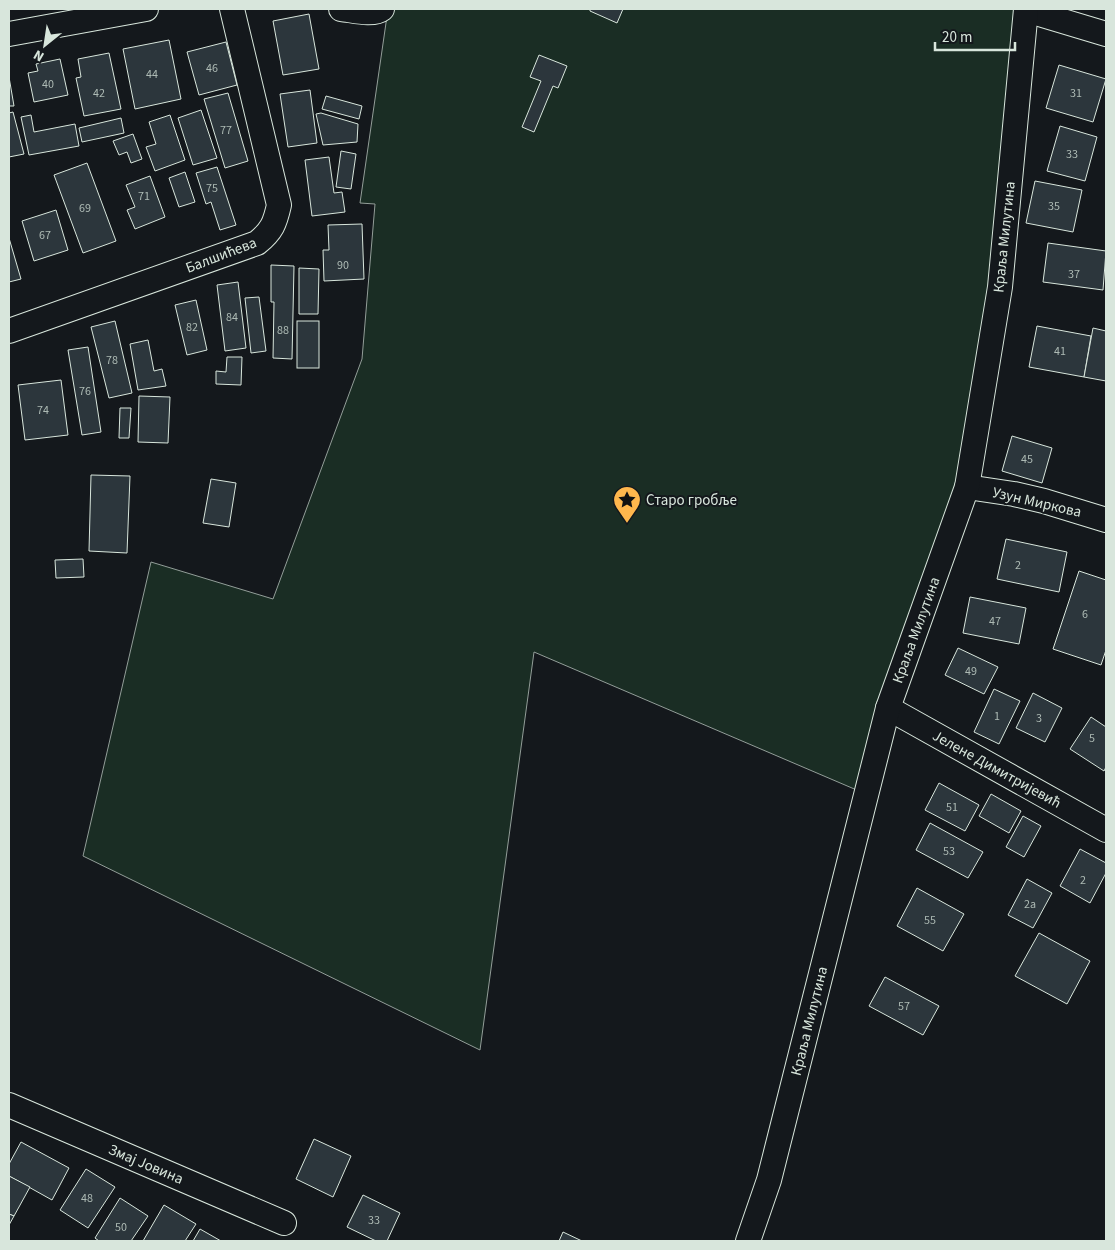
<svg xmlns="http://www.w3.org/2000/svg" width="1115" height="1250" font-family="'Source Sans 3',sans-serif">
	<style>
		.green { fill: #1a2d24; stroke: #939e99 }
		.building { fill: #2c363c; stroke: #d8e6dc }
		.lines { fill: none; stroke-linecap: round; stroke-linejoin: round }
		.minor-casing { stroke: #d8e6dc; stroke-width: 26 }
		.minor { stroke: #14181c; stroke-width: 24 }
		.labels { text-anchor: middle; stroke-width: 4; stroke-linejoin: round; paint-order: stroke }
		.number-label { font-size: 12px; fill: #adbab4 }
		.street-label { font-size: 15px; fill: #d8e6dc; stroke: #14181c }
		.poi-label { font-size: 15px; fill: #d8e6dc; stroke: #14181c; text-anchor: start }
	</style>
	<rect width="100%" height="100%" fill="#14181c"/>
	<polygon class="green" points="388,9 1026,9 967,487 866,794 534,652 480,1050 83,856 151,562 273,599 362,359 375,204 360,203"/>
	<g class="building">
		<polygon points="590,9 623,9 617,23 590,11"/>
		<polygon points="309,14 319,69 283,75 273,21"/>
		<polygon points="169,40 181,99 135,109 123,49"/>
		<polygon points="226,42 237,85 199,95 187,52"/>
		<polygon points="109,53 121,109 84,116 76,78 81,77 78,59"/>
		<polygon points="539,55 567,66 558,88 553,86 534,132 522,127 541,81 530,77"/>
		<polygon points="60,59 68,95 34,102 28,73 38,71 36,64"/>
		<polygon points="1059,65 1106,79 1093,122 1046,108"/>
		<polygon points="9,77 14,106 9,106"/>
		<polygon points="310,90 317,143 288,147 280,94"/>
		<polygon points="228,93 248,161 225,168 204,99"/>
		<polygon points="326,96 362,106 359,119 322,109"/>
		<polygon points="201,110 217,158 193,165 178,118"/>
		<polygon points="13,112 24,154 9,157 9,113"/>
		<polygon points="321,113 358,124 357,142 323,145 316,114"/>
		<polygon points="31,115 34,132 75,124 79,146 29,155 21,117"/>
		<polygon points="170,115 185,160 155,171 146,147 156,144 149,122"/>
		<polygon points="121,118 124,133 82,142 79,128"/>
		<polygon points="1060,126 1097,137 1085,181 1047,171"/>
		<polygon points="133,134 142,159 131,163 127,152 119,155 113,141"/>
		<polygon points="341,151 356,154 351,189 336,187"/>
		<polygon points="329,157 334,193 342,192 345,212 312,216 305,160"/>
		<polygon points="87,163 116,241 83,253 54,175"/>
		<polygon points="217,167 236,225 220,230 211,202 206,204 196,173"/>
		<polygon points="185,172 195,202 179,207 169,178"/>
		<polygon points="150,176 165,217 135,229 127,210 135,207 126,185"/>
		<polygon points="1035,181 1082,190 1073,232 1026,223"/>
		<polygon points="56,210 68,250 34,261 22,221"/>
		<polygon points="362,224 364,279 324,281 323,250 329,250 328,225"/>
		<polygon points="9,238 21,279 9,282"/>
		<polygon points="1048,243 1106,251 1103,290 1043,282"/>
		<polygon points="271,265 294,266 292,359 273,358 274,302 271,302"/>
		<polygon points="299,268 319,269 318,314 299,314"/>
		<polygon points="238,282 246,348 225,351 217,285"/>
		<polygon points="259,297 266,351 251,353 245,298"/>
		<polygon points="196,300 207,350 187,355 175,305"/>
		<polygon points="115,321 132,393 109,398 91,327"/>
		<rect x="297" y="321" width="22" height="47"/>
		<polygon points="1037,326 1091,336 1084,377 1029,367"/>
		<polygon points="1093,328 1106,331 1106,381 1084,377"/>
		<polygon points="148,340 154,371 162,369 166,386 138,390 130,344"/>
		<polygon points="88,347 101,432 82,435 68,350"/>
		<polygon points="227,357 242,357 241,385 216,384 216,371 226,372"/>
		<polygon points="61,380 68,435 25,440 18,385"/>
		<polygon points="139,396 170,397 168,443 138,442"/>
		<polygon points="120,408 131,408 129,438 119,438"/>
		<polygon points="1012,436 1052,448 1042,483 1002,471"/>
		<polygon points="91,475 130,476 127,553 89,551"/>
		<polygon points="211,479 236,483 229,527 203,523"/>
		<polygon points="1006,539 1067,552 1059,592 997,579"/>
		<polygon points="83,559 84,577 56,578 55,560"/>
		<polygon points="1079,571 1106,580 1106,650 1101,665 1053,649"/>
		<polygon points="970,597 1026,608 1019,644 963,633"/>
		<polygon points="958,648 998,667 984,694 945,675"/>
		<polygon points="994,689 1020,701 999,744 974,732"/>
		<polygon points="1033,693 1062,708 1045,742 1016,728"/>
		<polygon points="1091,717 1106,727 1106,767 1104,771 1070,749"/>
		<polygon points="939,783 979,805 965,831 925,810"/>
		<polygon points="991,794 1021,811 1009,833 979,816"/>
		<polygon points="1023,816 1041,826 1024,857 1006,847"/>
		<polygon points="930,823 983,852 968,878 916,850"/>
		<polygon points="1080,849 1106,863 1106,873 1090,903 1060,886"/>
		<polygon points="1027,879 1052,893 1033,928 1008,915"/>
		<polygon points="917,888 964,914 943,951 897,926"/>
		<polygon points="1039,933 1090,961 1067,1004 1015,976"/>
		<polygon points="885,977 939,1006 923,1035 869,1006"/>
		<polygon points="314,1139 351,1156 333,1197 296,1179"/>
		<polygon points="21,1142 69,1168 52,1200 9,1176 9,1164"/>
		<polygon points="86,1169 115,1187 88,1228 60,1210"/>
		<polygon points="9,1176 30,1187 14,1216 9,1214"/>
		<polygon points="363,1195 400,1213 387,1241 376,1241 347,1227"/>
		<polygon points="120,1198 148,1216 131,1241 99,1241 95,1238"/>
		<polygon points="164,1205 196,1224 185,1241 143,1241"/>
		<polygon points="9,1214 14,1216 9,1225"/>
		<polygon points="200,1229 221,1241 193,1241"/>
		<polygon points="563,1232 582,1241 559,1241"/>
	</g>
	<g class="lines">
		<defs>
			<g id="minor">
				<path d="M341,9C352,10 373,16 382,9"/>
				<polyline points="1026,10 1106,34"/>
				<polyline points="9,34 146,9"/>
				<path d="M9,331L257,243C272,231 275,223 279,205L232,9"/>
				<polyline points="967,487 1014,494 1044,501 1106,520"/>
				<polyline points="888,708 1106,830"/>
				<polyline points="9,1105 284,1223"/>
				<polyline points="748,1241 769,1180 888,708 967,487 1000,287 1026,9"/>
			</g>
		</defs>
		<use href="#minor" class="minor-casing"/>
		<use href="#minor" class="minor"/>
	</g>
	<defs>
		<symbol id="sight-pin" viewBox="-11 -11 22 30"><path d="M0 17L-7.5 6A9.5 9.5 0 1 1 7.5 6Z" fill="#ffb74d" stroke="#14181c"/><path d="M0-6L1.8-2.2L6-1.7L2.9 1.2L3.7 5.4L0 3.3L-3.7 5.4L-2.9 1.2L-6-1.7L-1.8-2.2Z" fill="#111"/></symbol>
	</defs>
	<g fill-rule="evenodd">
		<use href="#sight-pin" x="611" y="484" width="32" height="43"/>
	</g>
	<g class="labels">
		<g class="number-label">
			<text x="212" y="72">46</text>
			<text x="152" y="78">44</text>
			<text x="48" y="88">40</text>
			<text x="99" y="97">42</text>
			<text x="1076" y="97">31</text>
			<text x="226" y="134">77</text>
			<text x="1072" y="158">33</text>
			<text x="212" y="192">75</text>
			<text x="144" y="200">71</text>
			<text x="1054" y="210">35</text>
			<text x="85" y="212">69</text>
			<text x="45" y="239">67</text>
			<text x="343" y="269">90</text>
			<text x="1074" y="278">37</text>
			<text x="232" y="321">84</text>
			<text x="192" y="331">82</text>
			<text x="283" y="334">88</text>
			<text x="1060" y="355">41</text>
			<text x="112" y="364">78</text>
			<text x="85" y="395">76</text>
			<text x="43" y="414">74</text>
			<text x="1027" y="463">45</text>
			<text x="1018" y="569">2</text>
			<text x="1085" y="618">6</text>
			<text x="995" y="625">47</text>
			<text x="971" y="675">49</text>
			<text x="997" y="720">1</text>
			<text x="1039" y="722">3</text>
			<text x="1092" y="742">5</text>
			<text x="952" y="811">51</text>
			<text x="949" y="855">53</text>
			<text x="1083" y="884">2</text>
			<text x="1030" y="908">2a</text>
			<text x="930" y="924">55</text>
			<text x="904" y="1010">57</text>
			<text x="87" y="1202">48</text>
			<text x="374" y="1224">33</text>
			<text x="121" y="1231">50</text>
		</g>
		<g class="street-label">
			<text transform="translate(1004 237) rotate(-84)" y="5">Краља Милутина</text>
			<text transform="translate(221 255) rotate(-21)" y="5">Балшићева</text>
			<text transform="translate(1037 502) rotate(13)" y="5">Узун Миркова</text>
			<text transform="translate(916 630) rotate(-70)" y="5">Краља Милутина</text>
			<text transform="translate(997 769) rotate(29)" y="5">Јелене Димитријевић</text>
			<text transform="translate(809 1021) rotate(-76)" y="5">Краља Милутина</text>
			<text transform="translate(146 1164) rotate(23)" y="5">Змај Јовина</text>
		</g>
		<g class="poi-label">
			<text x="646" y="505">Старо гробље</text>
		</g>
	</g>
	<rect width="1115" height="1250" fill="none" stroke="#d8e6dc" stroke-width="20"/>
	<g transform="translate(45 45) rotate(210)" stroke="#14181c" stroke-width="4" paint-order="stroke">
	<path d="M0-4L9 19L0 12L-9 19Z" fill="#d8e6dc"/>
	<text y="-8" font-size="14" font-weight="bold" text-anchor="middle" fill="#d8e6dc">N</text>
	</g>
	<path d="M935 42v8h80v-8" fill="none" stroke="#d8e6dc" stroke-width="2.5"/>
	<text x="942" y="42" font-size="15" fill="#d8e6dc" stroke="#14181c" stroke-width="4" paint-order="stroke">20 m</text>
</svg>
